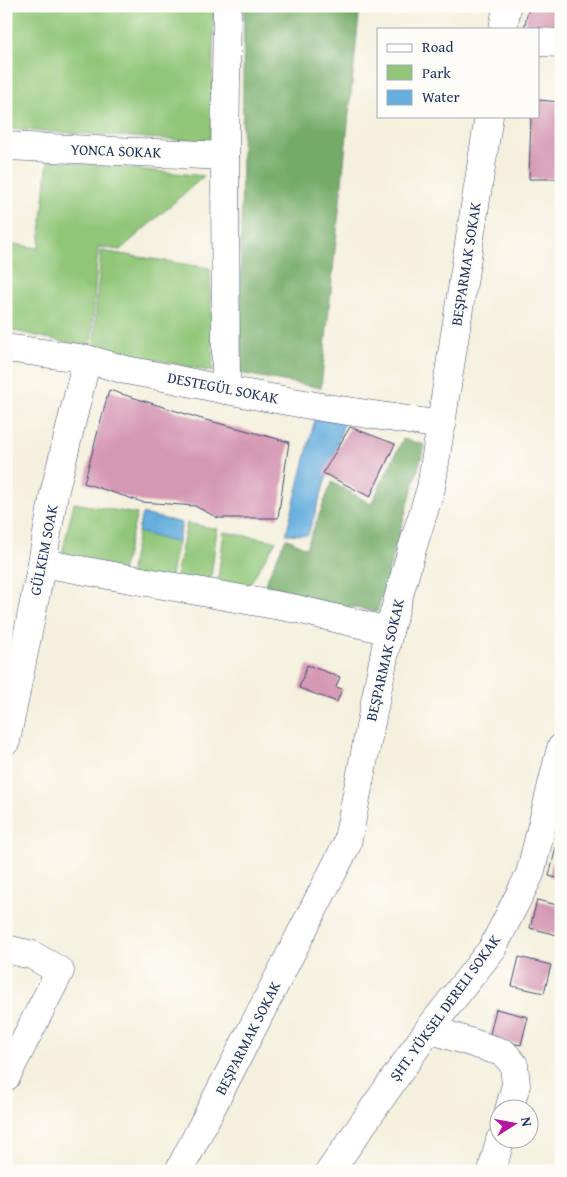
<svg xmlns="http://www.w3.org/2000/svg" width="567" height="1177" font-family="'Gentium Book Plus',serif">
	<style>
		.green { fill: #91c678; stroke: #567a6b }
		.forest { fill: #74ab68; stroke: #486d63 }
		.water { fill: #66aedd; stroke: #406e9e }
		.building { fill: #d598b3 }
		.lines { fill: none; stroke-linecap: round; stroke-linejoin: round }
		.minor-casing { stroke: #3c4c71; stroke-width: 29 }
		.minor { stroke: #fff; stroke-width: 28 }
		.labels { text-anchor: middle; stroke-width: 5; stroke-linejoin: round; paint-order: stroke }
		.street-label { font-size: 15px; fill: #1b2f5e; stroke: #fdfcf7 }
	</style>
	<rect width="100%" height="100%" fill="#fdfcf7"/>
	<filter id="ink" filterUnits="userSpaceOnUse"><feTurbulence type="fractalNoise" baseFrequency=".02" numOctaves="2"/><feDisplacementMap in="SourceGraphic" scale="10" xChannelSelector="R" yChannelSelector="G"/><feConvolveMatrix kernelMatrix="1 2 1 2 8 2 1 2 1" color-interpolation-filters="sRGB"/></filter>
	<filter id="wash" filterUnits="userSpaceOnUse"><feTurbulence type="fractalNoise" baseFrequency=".0096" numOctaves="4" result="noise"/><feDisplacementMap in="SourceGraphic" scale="20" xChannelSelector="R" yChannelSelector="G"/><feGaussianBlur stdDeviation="1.12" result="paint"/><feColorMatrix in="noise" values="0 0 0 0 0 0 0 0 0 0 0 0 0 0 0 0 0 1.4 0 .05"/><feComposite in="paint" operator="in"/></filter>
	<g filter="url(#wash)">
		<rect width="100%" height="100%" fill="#f4f0dd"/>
		<g class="green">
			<polygon points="6,6 214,6 211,142 6,129"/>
			<polygon points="48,160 204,176 120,250 98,247 91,348 6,329 6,243 39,248"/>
			<polygon points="101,251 210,268 213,372 94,347 96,309"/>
			<polygon points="74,503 137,514 121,576 60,562"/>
			<polygon points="142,514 182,523 169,584 129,578"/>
			<polygon points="187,523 217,529 209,593 174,586"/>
			<polygon points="224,532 276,541 240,600 216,595"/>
		</g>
		<g class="forest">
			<polygon points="244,6 360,6 321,388 239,373"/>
			<polygon points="403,439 425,445 377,612 262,590 286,538 306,548 332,482 371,504"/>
		</g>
		<g class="water">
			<polygon points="316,415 344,423 308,535 286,534"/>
			<polygon points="142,514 182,523 177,543 138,532"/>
		</g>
		<g id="blocks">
			<g class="building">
				<polygon points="529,6 561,6 561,41 538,29 524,29"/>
				<polygon points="538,100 561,102 561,134 559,135 561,179 529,179 531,116 538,116"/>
				<polygon points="109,390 202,419 241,429 289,442 278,518 218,518 195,506 142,502 84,483"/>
				<polygon points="350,427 395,444 370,497 323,473"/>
				<polygon points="307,665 340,677 336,687 342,689 337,702 299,688"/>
				<polygon points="556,847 561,849 561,879 549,876"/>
				<polygon points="537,900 561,906 561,936 530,928"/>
				<polygon points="519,957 551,965 544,993 512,986"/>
				<polygon points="496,1009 528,1017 521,1045 489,1038"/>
			</g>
		</g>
	</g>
	<g filter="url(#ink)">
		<use href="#blocks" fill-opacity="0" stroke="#3c4c71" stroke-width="1"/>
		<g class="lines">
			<defs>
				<g id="minor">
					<polyline points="503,29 507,6"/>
					<polyline points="538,42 561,43"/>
					<polyline points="6,146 225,156"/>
					<polyline points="6,348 87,359 126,370 169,378 226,390 327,408 442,425"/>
					<polyline points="226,390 225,156 227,6"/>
					<polyline points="42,563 297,609 389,631"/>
					<polyline points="6,741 42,563 54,494 87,359"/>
					<polyline points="6,949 32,955 60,971 6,1077"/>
					<polyline points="429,1029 504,1053 514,1065 516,1085 509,1110"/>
					<polyline points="179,1171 347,844 389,631 412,549 431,488 489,116"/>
					<polyline points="330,1171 429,1029 492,949 530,874 561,748"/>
					<polyline points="492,1171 500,1140"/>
				</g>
			</defs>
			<use href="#minor" class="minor-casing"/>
			<use href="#minor" class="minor"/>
		</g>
	</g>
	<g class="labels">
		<g class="street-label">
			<text transform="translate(116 151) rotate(2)" y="5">YONCA SOKAK</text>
			<text transform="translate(466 264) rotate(-81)" y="5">BEŞPARMAK SOKAK</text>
			<text transform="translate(223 388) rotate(11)" y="5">DESTEGÜL SOKAK</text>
			<text transform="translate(44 550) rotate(-79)" y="5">GÜLKEM SOAK</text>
			<text transform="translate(385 660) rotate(-77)" y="5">BEŞPARMAK SOKAK</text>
			<text transform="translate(445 1008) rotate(-54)" y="5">ŞHT. YÜKSEL DERELI SOKAK</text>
			<text transform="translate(248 1038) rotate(-63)" y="5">BEŞPARMAK SOKAK</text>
		</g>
	</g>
	<rect width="567" height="1177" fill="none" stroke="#fdfcf7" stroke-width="25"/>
	<rect x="377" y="28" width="162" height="90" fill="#fdfcf7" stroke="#a3aaba"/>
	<rect x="387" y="44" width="25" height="8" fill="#ffffff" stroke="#a3aaba"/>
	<text x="422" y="52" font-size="15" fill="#1b2f5e">Road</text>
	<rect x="387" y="65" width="25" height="15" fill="#91c678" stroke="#a3aaba"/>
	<text x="422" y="78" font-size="15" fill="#1b2f5e">Park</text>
	<rect x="387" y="90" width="25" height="15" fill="#66aedd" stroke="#a3aaba"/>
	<text x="422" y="102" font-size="15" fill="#1b2f5e">Water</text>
	<g transform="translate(514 1124) rotate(79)"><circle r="24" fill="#fdfcf7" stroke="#a3aaba"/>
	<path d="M0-4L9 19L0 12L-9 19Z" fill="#b5179e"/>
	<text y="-8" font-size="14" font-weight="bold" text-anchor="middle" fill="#1b2f5e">N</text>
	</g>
</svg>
